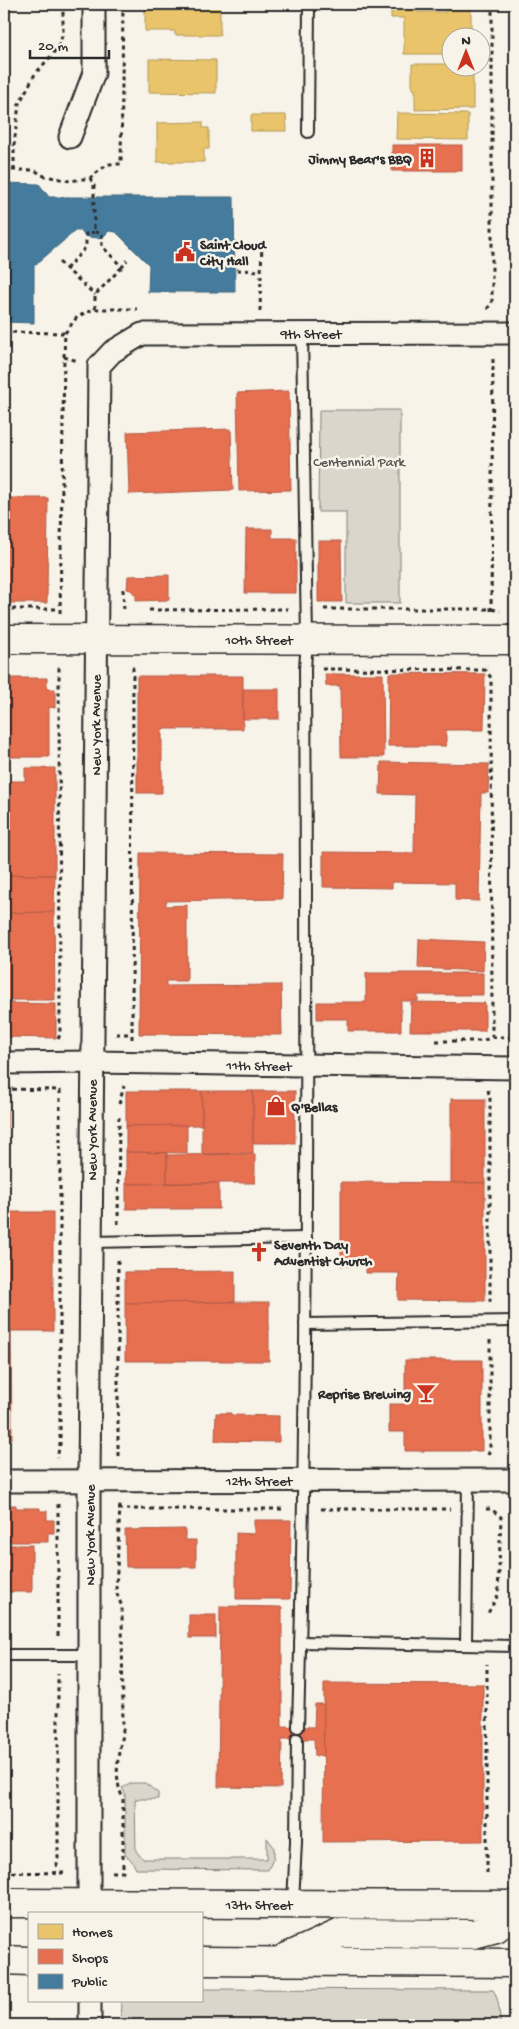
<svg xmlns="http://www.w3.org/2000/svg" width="519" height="2029" font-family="'Gochi Hand',sans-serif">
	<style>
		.green { fill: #dad6cc; stroke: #82807c }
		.homes { fill: #e9c46a; stroke: #b09657 }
		.shops { fill: #e76f51; stroke: #af5b46 }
		.public { fill: #457b9d; stroke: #3d637b }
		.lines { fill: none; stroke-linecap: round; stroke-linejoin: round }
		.lane-casing { stroke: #2b2b2b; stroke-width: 14 }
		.street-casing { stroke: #2b2b2b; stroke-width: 25 }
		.secondary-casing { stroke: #2b2b2b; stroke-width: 31 }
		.highway-casing { stroke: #2b2b2b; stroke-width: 31 }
		.path { stroke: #2b2b2b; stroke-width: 3; stroke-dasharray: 4 4; stroke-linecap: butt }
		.lane { stroke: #f7f3e8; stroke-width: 10 }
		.street { stroke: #f7f3e8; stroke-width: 21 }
		.secondary { stroke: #f7f3e8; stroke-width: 28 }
		.highway { stroke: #f7f3e8; stroke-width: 28 }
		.labels { text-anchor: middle; stroke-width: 5; stroke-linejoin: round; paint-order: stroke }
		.poi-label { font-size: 14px; font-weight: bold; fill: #2b2b2b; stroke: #f7f3e8; text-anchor: start }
		.street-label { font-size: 14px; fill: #2b2b2b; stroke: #f7f3e8 }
		.park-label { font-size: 14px; fill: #575653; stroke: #f7f3e8 }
	</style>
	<rect width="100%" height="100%" fill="#f7f3e8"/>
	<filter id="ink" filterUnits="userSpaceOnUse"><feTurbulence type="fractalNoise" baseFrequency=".02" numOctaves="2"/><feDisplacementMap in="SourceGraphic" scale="10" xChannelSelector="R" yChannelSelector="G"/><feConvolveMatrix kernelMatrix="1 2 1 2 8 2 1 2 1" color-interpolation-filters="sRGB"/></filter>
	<g filter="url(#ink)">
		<g class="green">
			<polygon points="319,410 400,410 400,603 346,603 346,512 318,512"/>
			<polygon points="132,1783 145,1783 158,1793 158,1799 135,1799 136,1851 143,1859 267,1859 267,1838 274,1847 274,1857 268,1870 136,1869 132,1861 125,1855 125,1793 122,1788"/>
			<path d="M201,1989L493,1990C499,1998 500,2014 500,2025H106H120L121,2000H201Z"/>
		</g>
		<g class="homes">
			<polygon points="145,4 220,4 220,35 175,35 175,31 145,31"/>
			<polygon points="391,4 417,4 417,12 446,12 446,4 471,4 471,38 452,38 452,54 404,54 404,18 391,18"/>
			<polygon points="149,59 216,60 216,93 149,92"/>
			<polygon points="412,64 452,64 452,68 473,68 473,109 415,110 415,89 412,89"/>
			<polygon points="397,113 468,114 468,140 396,139"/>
			<polygon points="251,115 286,115 287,131 251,131"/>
			<polygon points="203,122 203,128 209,128 209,149 204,149 204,162 157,162 157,123"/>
		</g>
		<g class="shops">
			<rect x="392" y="145" width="70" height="26"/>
			<polygon points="289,391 291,490 239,491 237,393"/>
			<polygon points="231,429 233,490 129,494 127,432"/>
			<polygon points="4,498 48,498 47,603 4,603"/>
			<polygon points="246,529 272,529 272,538 296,538 296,593 245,593"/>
			<polygon points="318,541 341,541 342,602 318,602"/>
			<polygon points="169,575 169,600 136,601 136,596 131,590 127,589 128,576"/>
			<polygon points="389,673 485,674 484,730 446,730 446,746 388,746"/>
			<polygon points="325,674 383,674 384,757 341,757 340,686 326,686"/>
			<polygon points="137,676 243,676 243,729 162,729 162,793 137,793"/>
			<polygon points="4,678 47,678 47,689 55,689 55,708 49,707 49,757 4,757"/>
			<rect x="243" y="689" width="36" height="30"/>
			<polygon points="381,762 489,764 488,793 481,793 479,901 455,900 455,883 392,882 392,888 323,887 323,852 414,853 415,795 380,794"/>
			<polygon points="25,768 55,768 55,875 4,875 4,781 25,781"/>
			<polygon points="140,853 283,854 282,899 166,901 166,906 187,905 187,981 166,981 166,986 281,985 282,1035 139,1034"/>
			<polygon points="4,875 55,875 54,912 4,913"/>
			<polygon points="54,912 55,1000 4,1000 4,913"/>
			<polygon points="419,939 484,942 483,971 418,968"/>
			<polygon points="366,973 483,973 483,995 418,995 418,1001 401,1001 401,1031 348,1031 348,1019 317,1019 317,1002 366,1002"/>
			<polygon points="411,1002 485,1003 485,1031 410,1031"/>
			<polygon points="4,1003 56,1004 56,1038 4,1037"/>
			<polygon points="126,1091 202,1091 202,1125 126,1126"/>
			<polygon points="202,1091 253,1091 253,1153 202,1154"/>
			<rect x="253" y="1091" width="42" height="52"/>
			<rect x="4" y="1093" width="3" height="119"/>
			<rect x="451" y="1099" width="34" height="84"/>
			<polygon points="187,1125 187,1153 126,1152 126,1126"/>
			<polygon points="126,1152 167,1153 167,1183 126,1184"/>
			<polygon points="255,1154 255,1183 167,1183 167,1155"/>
			<polygon points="341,1182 485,1183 485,1301 398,1300 399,1273 366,1273 366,1266 341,1266"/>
			<polygon points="219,1183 219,1209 126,1209 126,1184"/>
			<rect x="4" y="1212" width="49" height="119"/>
			<polygon points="235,1271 235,1302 125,1303 125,1272"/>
			<polygon points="235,1302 269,1302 269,1361 125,1361 125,1303"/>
			<polygon points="4,1331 11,1331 12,1439 4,1439"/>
			<polygon points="405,1360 482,1360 482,1451 405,1451 405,1432 389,1432 389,1404 405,1404"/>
			<polygon points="216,1413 231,1413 231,1415 279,1416 279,1442 215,1441"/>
			<polygon points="4,1505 16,1505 16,1508 40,1508 40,1511 47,1511 47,1520 54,1520 54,1533 48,1533 48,1542 4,1542"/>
			<polygon points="254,1520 291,1520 290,1599 236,1599 236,1533 254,1534"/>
			<polygon points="185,1529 185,1540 196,1540 196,1567 126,1567 125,1530"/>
			<rect x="4" y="1545" width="28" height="47"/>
			<polygon points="220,1606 282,1607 282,1726 314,1727 315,1704 324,1704 324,1756 315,1756 314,1739 282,1739 281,1788 218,1787"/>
			<rect x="189" y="1615" width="27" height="23"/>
			<polygon points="324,1683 483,1684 483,1841 323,1842"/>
		</g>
		<polygon class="public" points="4,183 39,184 49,197 234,197 235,292 148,292 149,265 116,232 109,231 104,236 98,238 88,237 83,234 82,231 75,231 34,266 34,323 4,322"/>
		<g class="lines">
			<defs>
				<g id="lane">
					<polyline points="308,132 309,4"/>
					<polyline points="91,1242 306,1238"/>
					<polyline points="305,1324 515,1321"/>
					<polyline points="300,1642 515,1646"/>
					<polyline points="466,1645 468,1480"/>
					<polyline points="4,1655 89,1655"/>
					<path d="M298,1727C308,1374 307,1022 305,669L307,639L302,333"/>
					<polyline points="293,1903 296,1842 297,1739"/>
				</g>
				<g id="street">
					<polyline points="70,137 94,73 94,4"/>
					<polyline points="4,1063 92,1062 515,1068"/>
					<polyline points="4,1481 515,1480"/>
					<polyline points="89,1913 89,1480 99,366 112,352 142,334 515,333"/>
					<polyline points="90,2025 90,2000"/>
				</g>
				<polyline id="secondary" points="4,639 515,640"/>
				<g id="highway">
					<polyline points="4,1903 515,1905"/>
					<polyline points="285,1958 341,1933 474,1934 496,1928 515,1909"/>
					<polyline points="4,1960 29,1961"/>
					<polyline points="201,1961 515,1963"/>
				</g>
			</defs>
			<use href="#lane" class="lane-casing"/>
			<use href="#street" class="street-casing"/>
			<use href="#secondary" class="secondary-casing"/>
			<use href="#highway" class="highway-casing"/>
			<g class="path">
				<polyline points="4,170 35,170 41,175 70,181 90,178 108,164 121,164 123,4"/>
				<polyline points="14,170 14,145 19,104 35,74 52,55 59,45 63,33 63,4"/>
				<polyline points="90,178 94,185 94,232 102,233 102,246 122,267 127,260"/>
				<polyline points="59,262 95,295"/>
				<polyline points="66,269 86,247 86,234 94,232"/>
				<polyline points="237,270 261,271"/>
				<polyline points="95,309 95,295 122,267"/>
				<polyline points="487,309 492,303 492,4"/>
				<polyline points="260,311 262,241"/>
				<polyline points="4,332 65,333"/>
				<polyline points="64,357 78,361"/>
				<polyline points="123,589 124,612"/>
				<polyline points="4,609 60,609"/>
				<polyline points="324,609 492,609 500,611"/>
				<polyline points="149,610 288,609"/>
				<polyline points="491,611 493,357"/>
				<polyline points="60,613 64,357 65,333 77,317 94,309 137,309"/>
				<polyline points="322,669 486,670 487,666"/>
				<polyline points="116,1034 132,1034"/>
				<polyline points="492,1037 515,1037"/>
				<polyline points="58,1039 60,1035 59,668 62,668"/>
				<polyline points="132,1039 133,668 135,668"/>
				<polyline points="436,1041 482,1041 492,1037 492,1031 491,678 486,670"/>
				<polyline points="4,1089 60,1090 60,1444 57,1458"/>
				<polyline points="488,1090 490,1099 490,1304"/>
				<polyline points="119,1104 124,1086"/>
				<polyline points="118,1224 119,1117"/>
				<polyline points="118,1260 118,1459"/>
				<polyline points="488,1455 490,1450 490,1340"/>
				<polyline points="58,1504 58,1638"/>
				<polyline points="118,1509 285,1509"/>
				<polyline points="321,1509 450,1509"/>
				<polyline points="486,1509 491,1509 501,1517 498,1595 487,1615"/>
				<polyline points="4,1872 66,1873"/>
				<path d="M112,1872H123V1798C114,1782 117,1753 123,1736L122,1607L116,1591L120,1505"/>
				<polyline points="487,1873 487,1664"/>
				<polyline points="55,1875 58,1859 58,1674"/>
			</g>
			<use href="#lane" class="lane"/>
			<use href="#street" class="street"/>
			<use href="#secondary" class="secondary"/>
			<use href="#highway" class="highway"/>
		</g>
	</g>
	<defs>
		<symbol id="building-bare" viewBox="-9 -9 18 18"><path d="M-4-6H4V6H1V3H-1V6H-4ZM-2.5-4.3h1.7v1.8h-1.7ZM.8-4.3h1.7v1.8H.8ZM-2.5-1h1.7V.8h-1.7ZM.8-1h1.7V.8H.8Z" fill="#c8321e" stroke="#f7f3e8" stroke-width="2.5" paint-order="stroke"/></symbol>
		<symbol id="civic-bare" viewBox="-9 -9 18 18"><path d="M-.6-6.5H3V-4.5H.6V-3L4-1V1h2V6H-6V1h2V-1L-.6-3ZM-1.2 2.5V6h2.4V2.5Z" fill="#c8321e" stroke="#f7f3e8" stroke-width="2.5" paint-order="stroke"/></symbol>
		<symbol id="shop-bare" viewBox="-9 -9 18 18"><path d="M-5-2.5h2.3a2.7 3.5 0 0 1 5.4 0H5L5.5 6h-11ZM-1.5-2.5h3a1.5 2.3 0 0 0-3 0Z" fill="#c8321e" stroke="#f7f3e8" stroke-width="2.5" paint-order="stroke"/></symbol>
		<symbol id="church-bare" viewBox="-9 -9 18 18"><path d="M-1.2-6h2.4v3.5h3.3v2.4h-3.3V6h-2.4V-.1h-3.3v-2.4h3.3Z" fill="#c8321e" stroke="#f7f3e8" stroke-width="2.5" paint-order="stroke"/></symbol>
		<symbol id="bar-bare" viewBox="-9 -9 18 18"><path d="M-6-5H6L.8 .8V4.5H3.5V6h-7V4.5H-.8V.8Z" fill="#c8321e" stroke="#f7f3e8" stroke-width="2.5" paint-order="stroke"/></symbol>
	</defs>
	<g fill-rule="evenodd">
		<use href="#building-bare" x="413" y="144" width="28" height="28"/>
		<use href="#civic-bare" x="171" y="238" width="28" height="28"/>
		<use href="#shop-bare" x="262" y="1092" width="28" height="28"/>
		<use href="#church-bare" x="245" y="1238" width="28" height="28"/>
		<use href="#bar-bare" x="412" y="1379" width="28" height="28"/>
	</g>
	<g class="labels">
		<g class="poi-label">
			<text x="412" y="163" text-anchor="end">Jimmy Bear's BBQ</text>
			<text x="200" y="249">Saint Cloud<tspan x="200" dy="16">City Hall</tspan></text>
			<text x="291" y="1111">Q'Bellas</text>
			<text x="274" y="1249">Seventh Day<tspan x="274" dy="16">Adventist Church</tspan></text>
			<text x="411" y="1398" text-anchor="end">Reprise Brewing</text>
		</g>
		<g class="street-label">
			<text x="311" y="338">9th Street</text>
			<text x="259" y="644">10th Street</text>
			<text transform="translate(95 725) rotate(-90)" y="5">New York Avenue</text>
			<text transform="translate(259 1065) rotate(1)" y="5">11th Street</text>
			<text transform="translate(91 1130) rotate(-90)" y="5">New York Avenue</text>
			<text x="259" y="1485">12th Street</text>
			<text transform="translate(89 1535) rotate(-90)" y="5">New York Avenue</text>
			<text x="259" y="1909">13th Street</text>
		</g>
		<g class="park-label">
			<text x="359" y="466">Centennial Park</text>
		</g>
	</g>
	<rect width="519" height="2029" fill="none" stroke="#f7f3e8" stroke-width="20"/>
	<rect x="10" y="10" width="499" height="2009" fill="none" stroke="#2b2b2b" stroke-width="2" filter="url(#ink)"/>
	<rect x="28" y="1912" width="175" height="90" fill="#f7f3e8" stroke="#a5a39c"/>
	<rect x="38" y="1924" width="25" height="15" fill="#e9c46a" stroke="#a5a39c"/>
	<text x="72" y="1936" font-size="15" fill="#2b2b2b">Homes</text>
	<rect x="38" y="1949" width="25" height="15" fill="#e76f51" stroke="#a5a39c"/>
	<text x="72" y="1962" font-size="15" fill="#2b2b2b">Shops</text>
	<rect x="38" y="1974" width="25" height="15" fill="#457b9d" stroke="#a5a39c"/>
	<text x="72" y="1986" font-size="15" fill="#2b2b2b">Public</text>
	<g transform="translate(466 52)"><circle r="24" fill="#f7f3e8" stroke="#a5a39c"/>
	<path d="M0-4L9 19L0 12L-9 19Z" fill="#c8321e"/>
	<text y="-8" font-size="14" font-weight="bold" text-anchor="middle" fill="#2b2b2b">N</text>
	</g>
	<path d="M30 50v8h79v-8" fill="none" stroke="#2b2b2b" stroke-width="2.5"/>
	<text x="38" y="50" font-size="15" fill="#2b2b2b" stroke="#f7f3e8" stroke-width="4" paint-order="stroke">20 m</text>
</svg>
